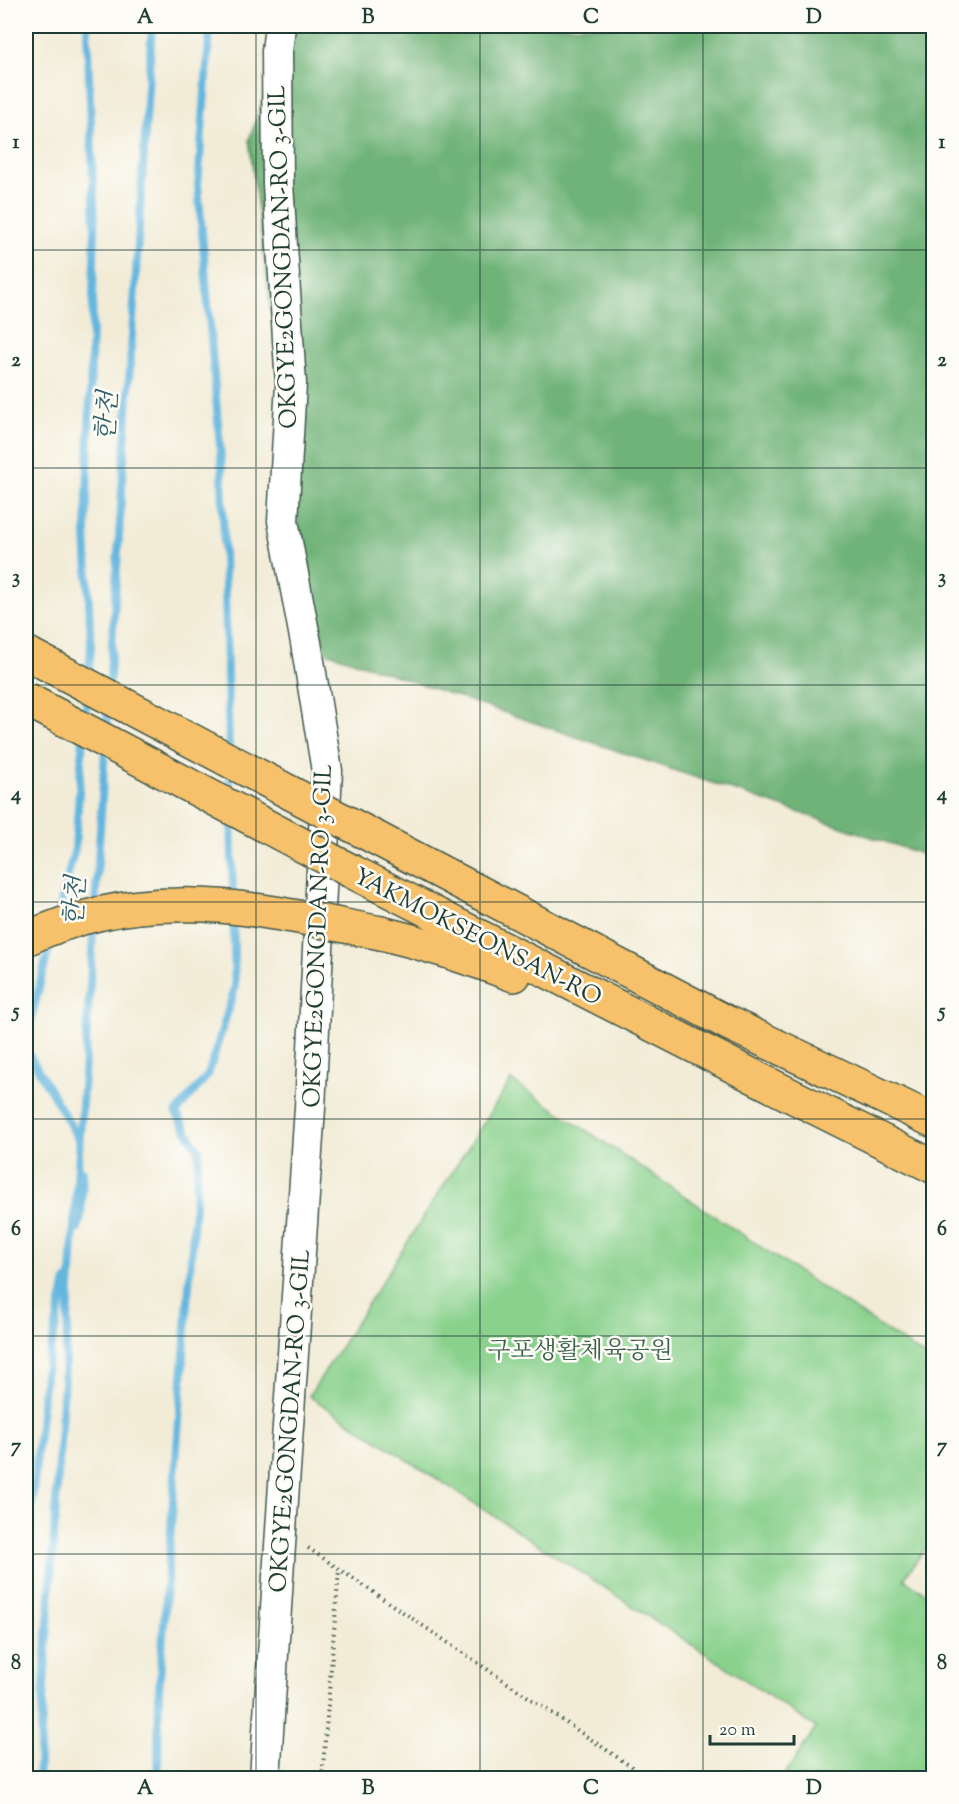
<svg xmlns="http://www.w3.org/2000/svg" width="959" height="1804" font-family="'Sorts Mill Goudy','Noto Serif KR',serif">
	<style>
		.green { fill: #8ad18d; stroke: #548760; stroke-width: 1.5 }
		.forest { fill: #6fb378; stroke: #477856; stroke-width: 1.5 }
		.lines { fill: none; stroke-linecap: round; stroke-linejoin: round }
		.stream { stroke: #63b6de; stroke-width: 8 }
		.minor-casing { stroke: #3f574c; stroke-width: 33 }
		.trunk-casing { stroke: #3f574c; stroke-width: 36 }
		.path { stroke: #3f574c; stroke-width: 4; stroke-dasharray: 1.5 4.5; stroke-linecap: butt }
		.minor { stroke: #fff; stroke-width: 30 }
		.trunk { stroke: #f6c16b; stroke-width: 33 }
		.trunk-bridge-casing { stroke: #3f574c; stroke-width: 36; stroke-linecap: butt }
		.trunk-bridge { stroke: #f6c16b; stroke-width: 33 }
		.grid { fill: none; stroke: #1f3d34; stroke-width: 1.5; stroke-opacity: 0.55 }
		.labels { text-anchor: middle; stroke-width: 5; stroke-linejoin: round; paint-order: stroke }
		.street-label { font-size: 24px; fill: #1f3d34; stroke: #fdfcf7 }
		.park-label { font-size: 24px; fill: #3a624a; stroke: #fdfcf7 }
		.water-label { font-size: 26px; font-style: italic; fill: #336167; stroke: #fdfcf7 }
		.neatline { fill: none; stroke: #1f3d34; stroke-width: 2 }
		.grid-label { font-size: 20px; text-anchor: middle; font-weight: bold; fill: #1f3d34 }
	</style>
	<rect width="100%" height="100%" fill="#fdfcf7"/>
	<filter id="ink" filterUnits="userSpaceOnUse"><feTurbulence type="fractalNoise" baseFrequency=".0167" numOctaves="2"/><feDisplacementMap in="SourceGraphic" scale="12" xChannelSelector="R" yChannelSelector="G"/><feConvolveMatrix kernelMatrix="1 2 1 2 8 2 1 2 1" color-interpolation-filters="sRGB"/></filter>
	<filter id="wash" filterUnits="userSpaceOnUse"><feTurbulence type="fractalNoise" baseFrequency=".008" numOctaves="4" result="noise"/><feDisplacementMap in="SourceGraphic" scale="24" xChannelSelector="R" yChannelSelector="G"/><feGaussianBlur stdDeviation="1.35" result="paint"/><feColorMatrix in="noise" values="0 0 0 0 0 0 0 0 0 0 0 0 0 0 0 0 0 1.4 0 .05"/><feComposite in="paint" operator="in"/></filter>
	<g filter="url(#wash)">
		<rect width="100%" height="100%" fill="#f2ecd7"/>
		<polygon class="green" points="511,1080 933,1362 933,1537 904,1579 933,1598 933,1778 782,1778 816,1728 722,1664 309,1396"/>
		<polygon class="forest" points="287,26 933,26 933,858 314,648 249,140"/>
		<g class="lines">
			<g class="stream">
				<polyline points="87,26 95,228 86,532 91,648 88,677"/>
				<polyline points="210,26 198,185 222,470 229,753"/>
				<polyline points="109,690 152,26"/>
				<polyline points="85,722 87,693"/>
				<polyline points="106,735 108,706"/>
				<polyline points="230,768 230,798"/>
				<polyline points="231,816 233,899"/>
				<polyline points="95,908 105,750"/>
				<polyline points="57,918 75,848 83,738"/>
				<polyline points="26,1040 52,936"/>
				<polyline points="26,1049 79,1140"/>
				<polyline points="78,1228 81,1217 83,1172"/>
				<polyline points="26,1563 45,1375 66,1281"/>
				<polyline points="38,1778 94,921"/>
				<polyline points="158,1778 159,1690 199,1151 176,1113 208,1075 235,988 233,915"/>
			</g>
		</g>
	</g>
	<g filter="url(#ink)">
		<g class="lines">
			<defs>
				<polyline id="minor" points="265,1778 284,1484 310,1108 327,771 306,643 283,521 291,384 278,184 277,51 280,26"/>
				<g id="trunk">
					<polyline points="376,838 728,1023 934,1121"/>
					<polyline points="351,871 788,1094 934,1167"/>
					<path d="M381,933C427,944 470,958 514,975"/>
				</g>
			</defs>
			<use href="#minor" class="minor-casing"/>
			<use href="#trunk" class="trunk-casing"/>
			<g class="path">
				<polyline points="308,1548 648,1778"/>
				<polyline points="322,1778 339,1570"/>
			</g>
			<use href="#minor" class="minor"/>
			<use href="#trunk" class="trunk"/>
			<defs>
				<g id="trunk-bridge">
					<polyline points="26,653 376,838"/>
					<polyline points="26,699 351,871"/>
					<path d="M26,939C73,917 124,905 177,905C242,903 317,921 381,933"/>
				</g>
			</defs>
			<use href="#trunk-bridge" class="trunk-bridge-casing"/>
			<use href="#trunk-bridge" class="trunk-bridge"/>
		</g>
	</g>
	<path class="grid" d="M256,26V1778M480,26V1778M703,26V1778M26,250H934M26,468H934M26,685H934M26,902H934M26,1119H934M26,1336H934M26,1554H934"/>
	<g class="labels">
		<g class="street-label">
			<text transform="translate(282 257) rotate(-92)" y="8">OKGYE2GONGDAN-RO 3-GIL</text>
			<text transform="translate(317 936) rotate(-88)" y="8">OKGYE2GONGDAN-RO 3-GIL</text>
			<text transform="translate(478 936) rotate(27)" y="8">YAKMOKSEONSAN-RO</text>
			<text transform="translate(289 1421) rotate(-86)" y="8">OKGYE2GONGDAN-RO 3-GIL</text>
		</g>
		<g class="park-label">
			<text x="580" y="1358">구포생활체육공원</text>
		</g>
		<g class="water-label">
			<text transform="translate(106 416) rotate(-86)" y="9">한천</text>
			<text transform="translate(74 901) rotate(-86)" y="9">한천</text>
		</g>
	</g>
	<rect width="959" height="1804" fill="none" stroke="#fdfcf7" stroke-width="66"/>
	<path d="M710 1735v9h84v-9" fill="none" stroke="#1f3d34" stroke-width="3"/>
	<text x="719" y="1735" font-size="18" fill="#1f3d34" stroke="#fdfcf7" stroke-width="4.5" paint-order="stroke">20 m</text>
	<rect x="33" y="33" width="893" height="1738" class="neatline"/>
	<g class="grid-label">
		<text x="145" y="23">A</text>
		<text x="368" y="23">B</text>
		<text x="591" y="23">C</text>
		<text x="814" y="23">D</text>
		<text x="16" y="148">1</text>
		<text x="942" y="148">1</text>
		<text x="16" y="366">2</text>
		<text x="942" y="366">2</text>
		<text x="16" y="583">3</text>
		<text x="942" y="583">3</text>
		<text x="16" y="800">4</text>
		<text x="942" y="800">4</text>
		<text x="16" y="1017">5</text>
		<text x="942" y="1017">5</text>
		<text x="16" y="1235">6</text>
		<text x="942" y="1235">6</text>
		<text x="16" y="1452">7</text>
		<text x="942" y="1452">7</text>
		<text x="16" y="1669">8</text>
		<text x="942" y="1669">8</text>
		<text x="145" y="1794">A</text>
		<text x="368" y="1794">B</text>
		<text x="591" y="1794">C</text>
		<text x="814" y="1794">D</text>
	</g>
</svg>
